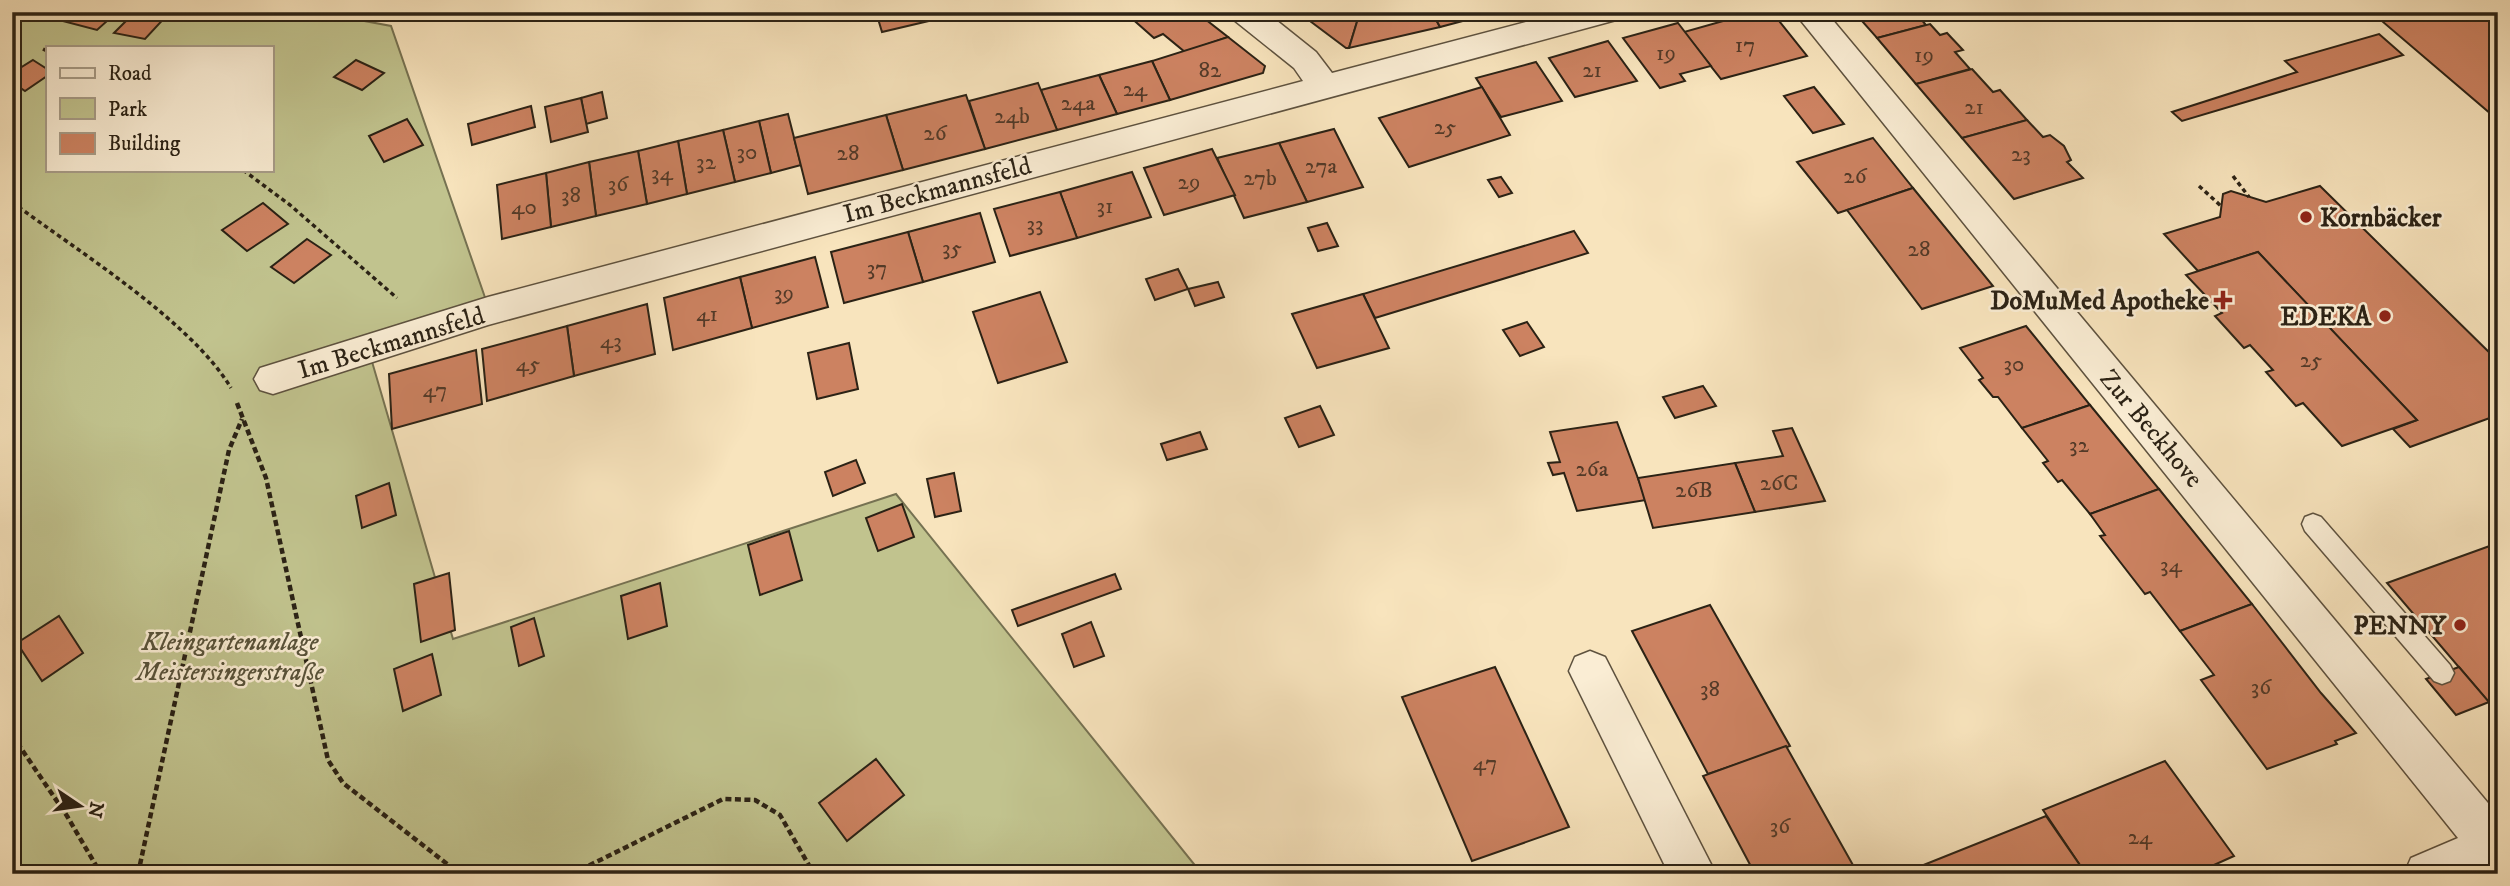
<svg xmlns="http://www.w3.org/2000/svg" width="2510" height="886" font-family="'IM FELL DW Pica',serif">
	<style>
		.green { fill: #c1c38e; stroke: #767252; stroke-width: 2; fill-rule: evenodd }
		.building { fill: #cc8261; stroke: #2b2215; stroke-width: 2 }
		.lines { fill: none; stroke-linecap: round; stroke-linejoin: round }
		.service-casing { stroke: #5e523f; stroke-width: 3 }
		.minor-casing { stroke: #5e523f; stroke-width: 3 }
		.path-far1 { stroke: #2b2215; stroke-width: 3.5; stroke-dasharray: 4.5 3.5; stroke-linecap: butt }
		.path { stroke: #2b2215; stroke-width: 4.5; stroke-dasharray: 6 3.5; stroke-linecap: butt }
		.service { fill: #faedd4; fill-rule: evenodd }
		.minor { fill: #faedd4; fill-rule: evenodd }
		.poi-dot { fill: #8f2418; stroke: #faedd4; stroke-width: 2.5 }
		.labels { text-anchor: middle; stroke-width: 5; stroke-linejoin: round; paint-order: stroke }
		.number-label { font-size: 23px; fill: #533a28 }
		.street-label { font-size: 26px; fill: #2b2215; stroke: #faedd4 }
		.poi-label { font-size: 26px; font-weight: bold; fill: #2b2215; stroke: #faedd4; text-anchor: end }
		.park-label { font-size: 26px; font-style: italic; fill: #585239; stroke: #faedd4 }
	</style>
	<rect width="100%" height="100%" fill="#f8e4bd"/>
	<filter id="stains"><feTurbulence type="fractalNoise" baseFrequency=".00286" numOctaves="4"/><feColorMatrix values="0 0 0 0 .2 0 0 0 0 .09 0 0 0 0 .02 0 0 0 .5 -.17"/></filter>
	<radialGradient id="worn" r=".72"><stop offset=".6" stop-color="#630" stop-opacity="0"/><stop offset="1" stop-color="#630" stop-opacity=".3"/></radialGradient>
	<path class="green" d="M12,12H316L391,26L489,309L368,348L453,639L896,494L1202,874H12ZM47,47H271V170H47Z"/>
	<g class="building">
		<polygon points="68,12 117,12 97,30 59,20"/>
		<polygon points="135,12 170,12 145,39 114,33"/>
		<polygon points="876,12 967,12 882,32"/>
		<polygon points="1134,12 1196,12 1228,37 1185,52 1163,34 1154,38 1129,16"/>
		<polygon points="1298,12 1360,12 1349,48 1346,48"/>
		<polygon points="1360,12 1432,12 1440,27 1349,48"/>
		<polygon points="1432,12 1493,12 1493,13 1440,27"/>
		<polygon points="1755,12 1772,12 1807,56 1721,79 1684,32"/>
		<polygon points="1854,12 1915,12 1926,25 1877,38"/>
		<polygon points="2388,12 2498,12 2498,120 2376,16"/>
		<polygon points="1678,23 1711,66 1680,74 1685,81 1660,88 1623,38"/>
		<polygon points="1930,24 1940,35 1947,33 1963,50 1955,52 1970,69 1916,84 1877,38"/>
		<polygon points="2379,34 2403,55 2182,121 2172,112 2297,72 2285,61"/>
		<polygon points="1228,37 1265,66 1263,73 1170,100 1152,61"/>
		<polygon points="1608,41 1637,81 1575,97 1549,58"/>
		<polygon points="33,60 47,69 47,76 25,91 12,82 12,73"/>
		<polygon points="356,60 384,73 362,90 334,77"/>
		<polygon points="1152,61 1170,100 1117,114 1099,75"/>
		<polygon points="1536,62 1562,101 1501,117 1476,78"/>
		<polygon points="1972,69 1993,92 2000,90 2027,120 1962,138 1916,84"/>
		<polygon points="1099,75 1117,114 1057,130 1041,90"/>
		<polygon points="1038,83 1057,130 985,149 969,101"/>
		<polygon points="1482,87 1510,135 1409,167 1379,118"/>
		<polygon points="1814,87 1844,124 1813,133 1784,96"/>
		<polygon points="602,92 607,118 586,124 581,98"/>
		<polygon points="966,95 985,149 903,170 886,115"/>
		<polygon points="581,98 588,132 551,142 545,107"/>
		<polygon points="531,106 535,127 472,145 468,124"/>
		<polygon points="788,114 801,165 771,173 759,121"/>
		<polygon points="886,115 903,170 808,194 794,138"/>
		<polygon points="407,119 423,145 384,162 369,136"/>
		<polygon points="2027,120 2043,137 2050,135 2064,146 2071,160 2067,162 2083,178 2014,199 1962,138"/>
		<polygon points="759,121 771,173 735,182 723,130"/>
		<polygon points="1334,129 1363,187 1307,202 1279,143"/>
		<polygon points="723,130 735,182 687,194 678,141"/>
		<polygon points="1873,138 1913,188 1838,213 1797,162"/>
		<polygon points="678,141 687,194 647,204 638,151"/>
		<polygon points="1279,143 1307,202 1244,218 1217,158"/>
		<polygon points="1212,149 1235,195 1164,215 1144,168"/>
		<polygon points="638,151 647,204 596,216 589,162"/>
		<polygon points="589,162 596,216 551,227 546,173"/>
		<polygon points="1132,172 1151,217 1077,238 1060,192"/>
		<polygon points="546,173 551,227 502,239 497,185"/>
		<polygon points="1501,177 1512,193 1499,197 1488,180"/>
		<polygon points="2320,186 2498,361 2498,415 2410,447 2393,429 2417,420 2258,252 2198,271 2164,234 2220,217 2223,194 2231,191 2266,202"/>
		<polygon points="1913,188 1993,286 1922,309 1847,210"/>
		<polygon points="1060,192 1077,238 1010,256 994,209"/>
		<polygon points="263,203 288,224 247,251 222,230"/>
		<polygon points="980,213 995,262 923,282 908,232"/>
		<polygon points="1327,223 1338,246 1318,251 1308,228"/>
		<polygon points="1574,231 1588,253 1375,318 1363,294"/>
		<polygon points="908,232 923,282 844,303 831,252"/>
		<polygon points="307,239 331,255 294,283 271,267"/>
		<polygon points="2258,252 2417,420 2342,446 2303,403 2296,406 2266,372 2273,370 2250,345 2244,348 2215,316 2222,313 2186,275"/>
		<polygon points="815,257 828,307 752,328 740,277"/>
		<polygon points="1178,269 1188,289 1155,300 1146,279"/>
		<polygon points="740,277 752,328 673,350 664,298"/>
		<polygon points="1218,282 1224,297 1195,306 1188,289"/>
		<polygon points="1040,292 1067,362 998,383 973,312"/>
		<polygon points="1363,294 1389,348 1317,368 1292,314"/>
		<polygon points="647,304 655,354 574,376 567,326"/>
		<polygon points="1527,322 1544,347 1520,356 1503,330"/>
		<polygon points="567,326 574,376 487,401 482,349"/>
		<polygon points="2026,326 2090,405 2022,428 1998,397 1993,397 1979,380 1983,378 1960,348"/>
		<polygon points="849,343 858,389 817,399 808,353"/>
		<polygon points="476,350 482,404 392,429 389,374"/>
		<polygon points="1703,386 1716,406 1675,418 1663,397"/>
		<polygon points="2090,405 2159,489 2090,514 2062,480 2058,482 2043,463 2048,461 2022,428"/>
		<polygon points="1320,406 1334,435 1299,447 1285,418"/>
		<polygon points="1617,422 1646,500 1577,511 1564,473 1553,475 1548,463 1560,462 1550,432"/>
		<polygon points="1792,428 1825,501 1755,512 1735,463 1783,456 1773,431"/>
		<polygon points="1200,432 1207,449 1167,460 1161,444"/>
		<polygon points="856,460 865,483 833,496 825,472"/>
		<polygon points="1735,463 1755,512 1653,528 1638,478"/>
		<polygon points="954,473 961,511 935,517 927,479"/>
		<polygon points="389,483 396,515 362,528 356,496"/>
		<polygon points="2159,489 2252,604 2180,631 2150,592 2145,594 2100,536 2105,535 2090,514"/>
		<polygon points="902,504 914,537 878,551 866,518"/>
		<polygon points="789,531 802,580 760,595 748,545"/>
		<polygon points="2498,543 2498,713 2387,583"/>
		<polygon points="449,573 455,630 421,642 414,584"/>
		<polygon points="1115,574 1121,589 1018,626 1012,610"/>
		<polygon points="660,583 667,626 628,639 621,596"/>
		<polygon points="2252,604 2321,693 2356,733 2335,741 2337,744 2267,769 2201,680 2214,675 2180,631"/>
		<polygon points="1710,605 1790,746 1708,774 1632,631"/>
		<polygon points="59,616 83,653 42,681 17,643"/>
		<polygon points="534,618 544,656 519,666 511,627"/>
		<polygon points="1091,622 1104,656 1074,667 1062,634"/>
		<polygon points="432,654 441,695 403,711 394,669"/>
		<polygon points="1495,667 1569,827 1472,861 1402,697"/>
		<polygon points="2459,667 2489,702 2456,715 2426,679"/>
		<polygon points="1786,746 1858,874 1755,874 1703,776"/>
		<polygon points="876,759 904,795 847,841 819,803"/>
		<polygon points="2165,761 2234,856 2194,874 2086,874 2043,810"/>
		<polygon points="2046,816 2086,874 1906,872"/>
	</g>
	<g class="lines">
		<defs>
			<polygon id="service" points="2313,514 2321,517 2450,665 2454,673 2450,681 2442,684 2434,681 2305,531 2302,524 2305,517"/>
			<g id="minor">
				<polygon points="1230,12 1266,12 1316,52 1332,73 1564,12 1620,12 1616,20 1605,23 488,325 273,394 260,390 254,379 260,368 488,297 1303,81 1294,68 1234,20"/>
				<polygon points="1794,12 1826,12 2498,815 2498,874 2490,870 2482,874 2404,874 2411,858 2458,838"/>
				<polygon points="1590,651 1605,657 1716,874 1669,874 1569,671 1575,657"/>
			</g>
		</defs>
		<use href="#service" class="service-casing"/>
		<use href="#minor" class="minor-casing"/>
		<g class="path-far1">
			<polyline points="43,49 47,51"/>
			<polyline points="243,170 290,205 397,298"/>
			<polyline points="2233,176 2249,197"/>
			<polyline points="2199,186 2221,206"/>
			<path d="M12,202C77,251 190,320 231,388"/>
		</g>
		<g class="path">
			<polyline points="237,403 266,478 328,760 343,783 460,874"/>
			<polyline points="12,735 67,816 101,874"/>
			<polyline points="138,874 229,450 242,419"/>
			<polyline points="572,874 723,799 755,800 780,815 814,874"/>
		</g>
		<use href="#service" class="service"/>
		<use href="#minor" class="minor"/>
	</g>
	<g class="poi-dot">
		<circle cx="2306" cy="217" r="7"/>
		<path d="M2219.5 289.5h7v7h7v7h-7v7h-7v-7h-7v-7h7z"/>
		<circle cx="2385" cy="316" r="7"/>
		<circle cx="2460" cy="625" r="7"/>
	</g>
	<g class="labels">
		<g class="number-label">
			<text x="1745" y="52">17</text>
			<text x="1666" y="60">19</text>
			<text x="1924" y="62">19</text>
			<text x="1210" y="77">82</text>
			<text x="1592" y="77">21</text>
			<text x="1135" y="96">24</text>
			<text x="1078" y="110">24a</text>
			<text x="1974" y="114">21</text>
			<text x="1012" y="123">24b</text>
			<text x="1445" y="134">25</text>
			<text x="935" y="140">26</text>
			<text x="747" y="159">30</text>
			<text x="848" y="160">28</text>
			<text x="2021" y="161">23</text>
			<text x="706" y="169">32</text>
			<text x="1321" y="173">27a</text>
			<text x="662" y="180">34</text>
			<text x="1855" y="183">26</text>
			<text x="1260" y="185">27b</text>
			<text x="1189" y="189">29</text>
			<text x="618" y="191">36</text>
			<text x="571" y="202">38</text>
			<text x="1105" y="213">31</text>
			<text x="524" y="214">40</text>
			<text x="1035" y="231">33</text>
			<text x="952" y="255">35</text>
			<text x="1919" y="256">28</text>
			<text x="877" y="275">37</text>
			<text x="784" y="300">39</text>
			<text x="707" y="321">41</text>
			<text x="611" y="348">43</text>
			<text x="2311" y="367">25</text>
			<text x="528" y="371">45</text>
			<text x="2014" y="371">30</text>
			<text x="435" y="397">47</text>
			<text x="2079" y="452">32</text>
			<text x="1592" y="476">26a</text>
			<text x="1779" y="490">26C</text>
			<text x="1694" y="497">26B</text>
			<text x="2171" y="572">34</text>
			<text x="2261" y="694">36</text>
			<text x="1710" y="696">38</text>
			<text x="1485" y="770">47</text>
			<text x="1780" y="833">36</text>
			<text x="2140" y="844">24</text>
		</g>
		<g class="street-label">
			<text transform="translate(937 189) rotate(-15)" y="9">Im Beckmannsfeld</text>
			<text transform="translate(391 342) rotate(-17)" y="9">Im Beckmannsfeld</text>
			<text transform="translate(2152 428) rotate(50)" y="9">Zur Beckhove</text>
		</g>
		<g class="poi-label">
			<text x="2320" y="226" text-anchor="start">Kornbäcker</text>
			<text x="2209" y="309">DoMuMed Apotheke</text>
			<text x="2371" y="325">EDEKA</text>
			<text x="2446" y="634">PENNY</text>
		</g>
		<g class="park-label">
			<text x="230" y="650">Kleingartenanlage<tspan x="230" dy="30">Meistersingerstraße</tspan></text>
		</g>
	</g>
	<rect width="2510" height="886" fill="none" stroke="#f8e4bd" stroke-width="42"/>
	<rect x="14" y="14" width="2482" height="858" fill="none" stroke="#2b2215" stroke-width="3.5"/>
	<rect x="21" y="21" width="2468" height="844" fill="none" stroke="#2b2215" stroke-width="2"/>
	<rect x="46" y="46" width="228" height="126" fill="#faedd4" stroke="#a79c88" stroke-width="2"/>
	<rect x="60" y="68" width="35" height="10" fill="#faedd4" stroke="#a79c88" stroke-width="2"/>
	<text x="108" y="80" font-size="21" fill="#2b2215">Road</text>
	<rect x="60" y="98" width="35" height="21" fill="#c1c38e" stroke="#a79c88" stroke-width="2"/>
	<text x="108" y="116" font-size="21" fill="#2b2215">Park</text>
	<rect x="60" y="133" width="35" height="21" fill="#cc8261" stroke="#a79c88" stroke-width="2"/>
	<text x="108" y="150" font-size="21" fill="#2b2215">Building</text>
	<g transform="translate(80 806) rotate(103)" stroke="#faedd4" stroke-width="5" paint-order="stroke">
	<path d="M0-5L12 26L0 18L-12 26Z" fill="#2b2215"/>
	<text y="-10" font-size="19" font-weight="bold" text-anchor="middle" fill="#2b2215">N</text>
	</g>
	<rect width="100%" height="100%" filter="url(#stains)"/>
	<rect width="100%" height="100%" fill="url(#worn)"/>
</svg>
